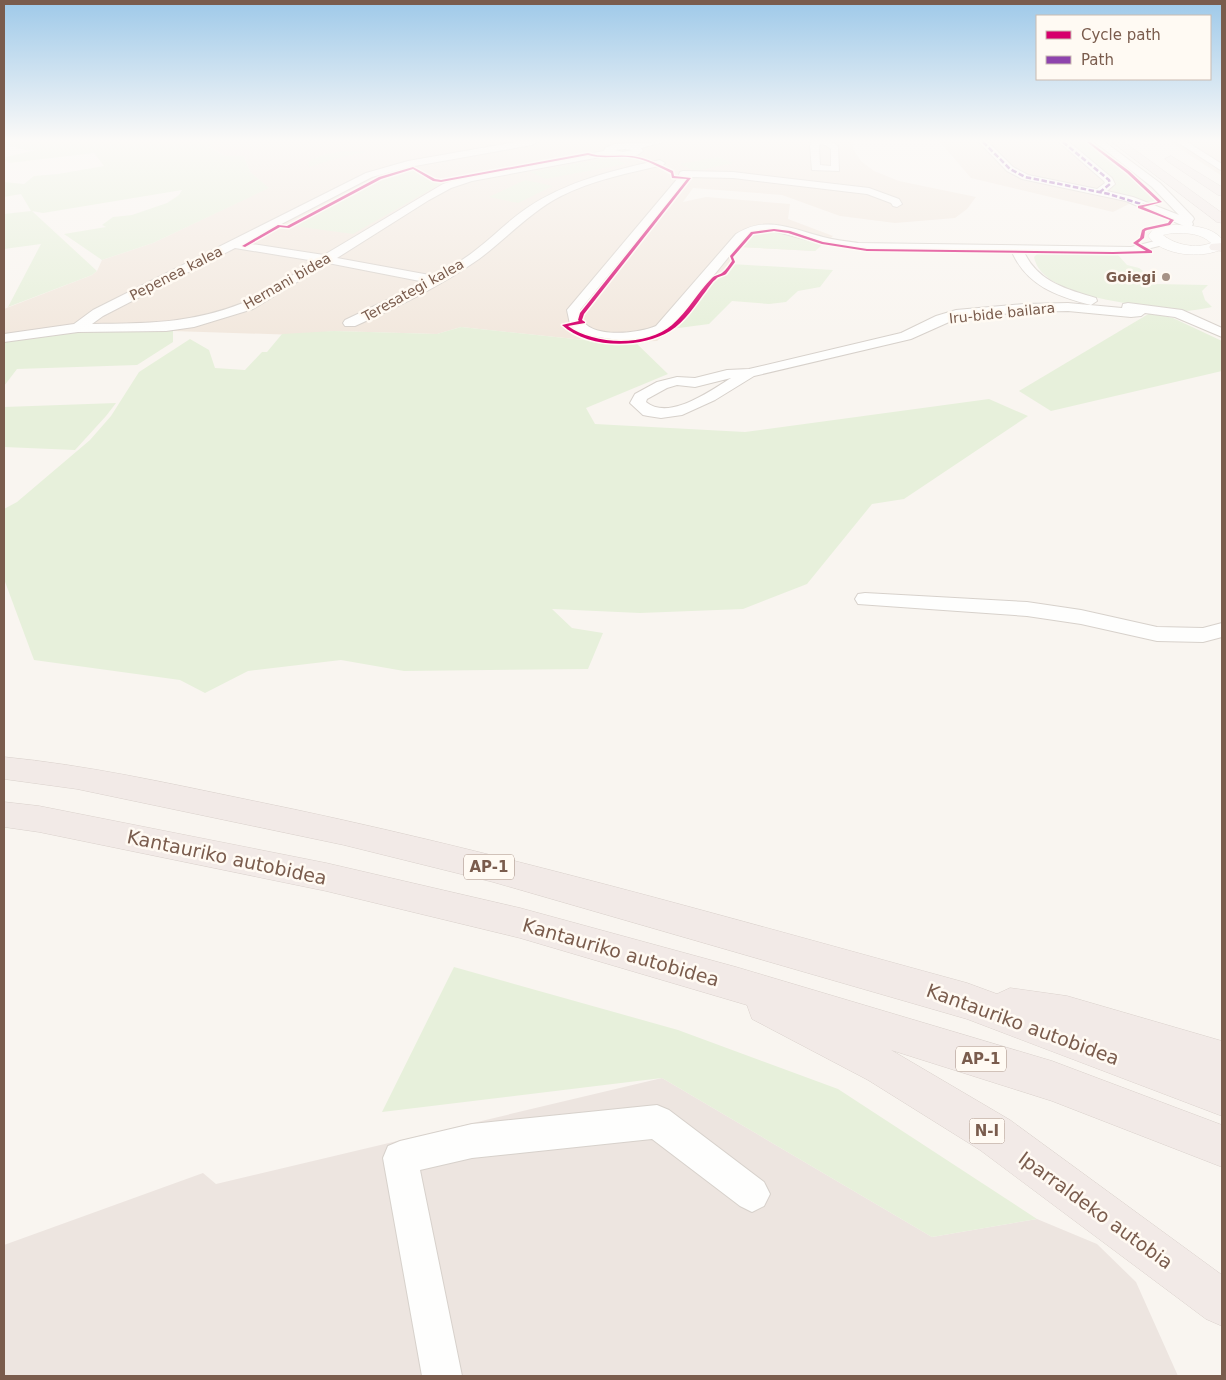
<svg xmlns="http://www.w3.org/2000/svg" width="1226" height="1380" font-family="'DejaVu Sans',sans-serif">
	<style>
		.residential { fill: #f2e8de }
		.industrial { fill: #ede5e0 }
		.green { fill: #e7f0db }
		.lines { fill: none; stroke-linecap: round; stroke-linejoin: round }
		.minor-casing { stroke: #d7d1cb; stroke-width: 2 }
		.secondary-casing { stroke: #d9d2cb; stroke-width: 1 }
		.motorway-casing { stroke: #dad1cc; stroke-width: 1 }
		.minor { fill: #fefefd; fill-rule: evenodd }
		.secondary { fill: #fefefd; fill-rule: evenodd }
		.motorway { fill: #f2eae7; fill-rule: evenodd }
		.quiet { stroke: #8e44ad; stroke-width: 2.5; stroke-dasharray: 5.5 2.5; stroke-linecap: butt }
		.cycleway-casing { stroke: #fffaf3; stroke-width: 3 }
		.cycleway { fill: #d6006c; fill-rule: evenodd }
		.poi-dot { fill: #a69286; stroke: #fffaf3; stroke-width: 2 }
		.labels { text-anchor: middle; stroke-width: 5; stroke-linejoin: round; paint-order: stroke }
		.far-street-label { font-size: 14px; fill: #7a5c4d; stroke: #fffaf3 }
		.far-poi-label { font-size: 14px; font-weight: bold; fill: #7a5c4d; stroke: #fffaf3; text-anchor: end }
		.shield { fill: #fffaf3; stroke: #a28b7f; stroke-width: 1 }
		.shield-label { font-size: 15px; font-weight: bold; fill: #7a5c4d }
		.near-street-label { font-size: 19px; fill: #7a5c4d; stroke: #fffaf3 }
	</style>
	<rect width="100%" height="100%" fill="#f9f5f0"/>
	<g class="residential">
		<polygon points="216,142 854,142 853,149 861,161 874,171 899,181 976,197 967,209 955,218 895,223 840,216 782,195 693,188 683,202 706,197 790,204 788,219 833,236 815,251 740,247 731,257 731,264 723,274 703,291 671,329 657,341 616,342 584,340 461,327 437,334 334,331 297,335 173,331 82,331 4,343 4,309 92,275 97,271 102,260 153,243 268,188 250,172 244,156 225,156 208,146"/>
		<polygon points="940,142 1066,142 1113,181 1131,203 1113,212 971,178"/>
		<polygon points="1171,142 1222,142 1222,176 1187,153"/>
	</g>
	<polygon class="industrial" points="662,1078 932,1237 1037,1219 1097,1244 1136,1282 1178,1376 4,1376 4,1245 203,1173 216,1184"/>
	<g class="green">
		<polygon points="4,142 216,142 208,147 225,156 244,156 250,172 269,188 153,243 102,260 64,234 106,227 102,225 113,217 132,215 167,203 179,195 182,190 43,213 32,211 97,271 92,275 8,307 41,244 4,249 4,214 31,211 21,194 4,197 4,182 24,184 34,176 58,174 104,166 94,153 9,163 5,160 6,157 36,150 25,150 4,144"/>
		<path d="M1063,142C1070,142 1080,140 1086,142C1097,146 1152,193 1158,203C1142,205 1121,195 1107,187L1112,184Z"/>
		<polygon points="347,151 366,152 342,157 309,167 309,161 326,154"/>
		<polygon points="610,157 626,164 545,179 531,172"/>
		<polygon points="718,157 734,163 695,171 680,164"/>
		<polygon points="414,165 442,183 353,234 287,225 377,176"/>
		<polygon points="525,180 553,186 518,203 489,197"/>
		<path d="M777,229L824,242L815,251L740,247C750,228 757,231 777,229Z"/>
		<path d="M1037,254L1118,255L1127,265L1139,268L1143,271L1141,273L1155,284L1208,285L1202,291L1205,300L1212,307C1202,309 1191,311 1182,311C1169,311 1156,307 1144,306C1114,301 1041,293 1034,257Z"/>
		<polygon points="731,264 833,270 820,287 798,291 786,302 769,304 732,301 709,324 671,329 715,277 723,274"/>
		<polygon points="1150,313 1173,318 1222,341 1222,371 1051,411 1019,391"/>
		<polygon points="461,327 584,340 634,341 668,374 586,408 595,424 745,432 989,399 1028,416 904,499 872,504 807,584 743,609 640,613 552,609 572,628 603,633 588,669 404,671 341,660 248,671 205,693 180,680 34,660 4,579 4,509 17,502 90,440 111,416 139,372 190,339 209,350 215,368 245,370 262,352 267,352 282,334 334,331 437,334"/>
		<polygon points="82,331 173,331 173,342 137,365 17,369 4,386 4,343 22,338"/>
		<polygon points="116,403 106,416 75,450 4,447 4,407"/>
		<polygon points="454,967 678,1030 838,1089 1037,1219 932,1237 662,1078 382,1112"/>
	</g>
	<g class="lines">
		<defs>
			<g id="minor">
				<path d="M516,142H536L532,145L409,167L372,177L245,243L324,255L443,184L470,175L604,151L605,148L615,144L663,142L641,148L643,151C634,159 622,158 611,155L472,181L451,188L429,200L337,258L435,276C449,268 464,260 477,249C494,236 509,220 527,208C567,181 614,170 660,160L665,163L663,165C629,173 593,180 561,196C530,212 507,238 479,259C441,286 397,307 355,326H345L343,323L345,320L425,282L328,263L253,309L194,327L166,331L78,332L4,342V334L74,324L93,310L366,173L408,161ZM625,149L632,150L623,152L615,150ZM235,248L315,261C292,275 268,293 243,303C189,324 148,323 92,324L103,316Z"/>
				<path d="M812,142H832L838,146L839,171L812,170L810,145ZM822,143L831,149V166L820,165L819,146Z"/>
				<polygon points="979,142 988,142 1013,167 1028,175 1097,189 1105,183 1104,181 1059,142 1069,142 1112,178 1115,184 1107,191 1133,197 1179,215 1152,187 1095,142 1105,142 1160,183 1193,217 1194,219 1192,222 1193,224 1192,226 1184,226 1126,201 1022,179 1007,171"/>
				<polygon points="1177,142 1187,142 1222,164 1222,171"/>
				<path d="M683,171L733,172L869,188L899,199L902,204L897,207L893,206L891,203L867,194L733,178L688,177L580,310C579,341 638,334 656,326L736,234C766,215 792,229 823,237C834,240 846,241 858,243L1131,247L1163,239L1169,242L1167,244L1131,253L1024,252C1038,282 1066,289 1096,298L1097,301L1091,305C1057,296 1027,286 1012,252L858,249L823,244L770,230L754,232L744,238L671,328L658,336L625,341L584,335L577,332L570,324L567,310L678,178L680,172Z"/>
				<path d="M1068,303L1122,308L1123,304L1128,303L1182,310L1222,328V337L1175,317L1145,313L1141,316L1131,317L1068,311L1024,312L958,318L911,339L754,376L715,400L682,415L661,418L648,416L643,415L630,403L635,394L657,382L677,377L695,378L727,370L749,369L901,333L936,316L956,310L1024,304ZM731,378C710,391 669,421 646,402L647,399L667,388L677,385L695,387Z"/>
				<polygon points="865,593 1027,602 1081,610 1157,627 1203,628 1222,623 1222,637 1203,642 1157,641 1081,624 1027,616 858,604 855,599 858,594"/>
				<polygon points="657,1105 669,1110 764,1182 770,1194 764,1206 752,1212 740,1206 652,1139 472,1158 420,1170 462,1376 422,1376 383,1158 388,1146 400,1141 472,1124"/>
			</g>
			<path id="secondary" d="M1173,225C1189,225 1211,226 1222,239V249C1202,259 1162,256 1148,236L1154,228ZM1173,233C1187,233 1201,233 1211,243C1196,249 1175,245 1163,235Z"/>
			<g id="motorway">
				<polygon points="1112,142 1124,142 1222,213 1222,223 1217,222"/>
				<polygon points="1171,156 1222,187 1222,196 1218,195 1167,161 1165,159"/>
				<polygon points="1222,243 1222,251 1211,250 1209,247 1211,244"/>
				<path d="M4,757C86,765 167,783 249,800C491,849 729,918 967,983L997,994L1010,988L1067,996L1222,1041V1116L967,1019L493,882L344,845L77,789L4,779Z"/>
				<polygon points="4,802 39,806 326,863 520,908 736,967 1052,1061 1222,1125 1222,1167 1052,1101 891,1050 1010,1120 1222,1275 1222,1326 1206,1319 980,1150 868,1080 752,1019 747,1005 520,938 326,891 39,832 4,827"/>
			</g>
		</defs>
		<use href="#minor" class="minor-casing"/>
		<use href="#secondary" class="secondary-casing"/>
		<use href="#motorway" class="motorway-casing"/>
		<use href="#minor" class="minor"/>
		<use href="#secondary" class="secondary"/>
		<use href="#motorway" class="motorway"/>
		<g class="quiet">
			<polyline points="983,142 1010,169 1025,177 1109,194 1144,205"/>
			<polyline points="1063,142 1109,180 1110,184 1100,192"/>
		</g>
		<defs>
			<path id="cycleway" d="M1087,142H1090L1129,171L1162,202L1143,207L1174,220L1170,225L1147,230L1145,231L1144,238L1138,243L1152,251V253L1113,254L867,251L822,244L788,233L774,231L753,234L733,257L735,262C732,266 729,270 726,274C723,276 718,276 716,279C712,282 709,287 706,291C696,304 685,322 670,331C641,349 588,349 562,325L579,321L578,320L580,313L687,179L672,178L671,173C657,166 644,158 628,157C615,156 601,159 588,155L441,182L433,181L413,169L381,179L289,228L280,227L245,247L242,246L278,225L287,226L379,177L413,167L435,179L441,180L588,153C602,158 617,154 632,156C647,158 660,165 673,171L674,176L691,178L584,314L582,320L585,322V323L568,326C594,345 647,347 672,325C688,311 698,292 712,278C715,275 719,275 722,273C726,270 729,265 732,261L730,256L751,232L774,229L790,231L823,242L867,249L1113,252L1146,251L1133,243L1140,238L1142,230L1145,228L1168,223L1170,220L1138,208V206L1158,202L1127,173Z"/>
		</defs>
		<use href="#cycleway" class="cycleway-casing"/>
		<use href="#cycleway" class="cycleway"/>
	</g>
	<linearGradient id="sky" x2="0" y2="1"><stop stop-color="#9ec9e9"/><stop offset="0.42" stop-color="#fcfaf8"/><stop offset="1" stop-color="#fcfaf8" stop-opacity="0"/></linearGradient>
	<rect width="1226" height="335" fill="url(#sky)"/>
	<circle class="poi-dot" cx="1166" cy="277" r="5"/>
	<g class="labels">
		<g class="far-street-label">
			<text transform="translate(176 273) rotate(-27)" y="5">Pepenea kalea</text>
			<text transform="translate(287 281) rotate(-30)" y="5">Hernani bidea</text>
			<text transform="translate(413 290) rotate(-29)" y="5">Teresategi kalea</text>
			<text transform="translate(1002 313) rotate(-6)" y="5">Iru-bide bailara</text>
		</g>
		<g class="far-poi-label">
			<text x="1156" y="282">Goiegi</text>
		</g>
		<g class="shield">
			<rect x="464" y="854.5" width="50" height="25" rx="4"/>
			<rect x="956" y="1046.5" width="50" height="25" rx="4"/>
			<rect x="969.5" y="1118.5" width="35" height="25" rx="4"/>
		</g>
		<g class="shield-label">
			<text x="489" y="872">AP-1</text>
			<text x="981" y="1064">AP-1</text>
			<text x="987" y="1136">N-I</text>
		</g>
		<g class="near-street-label">
			<text transform="translate(227 857) rotate(12)" y="7">Kantauriko autobidea</text>
			<text transform="translate(621 952) rotate(16)" y="7">Kantauriko autobidea</text>
			<text transform="translate(1023 1024) rotate(20)" y="7">Kantauriko autobidea</text>
			<text transform="translate(1096 1210) rotate(36)" y="7">Iparraldeko autobia</text>
		</g>
	</g>
	<rect width="1226" height="1380" fill="none" stroke="#7a5c4d" stroke-width="10"/>
	<rect x="1036" y="15" width="175" height="65" fill="#fffaf3" stroke="#cabbb1"/>
	<rect x="1046" y="31" width="25" height="8" fill="#d6006c" stroke="#cabbb1"/>
	<text x="1081" y="40" font-size="15" fill="#7a5c4d">Cycle path</text>
	<rect x="1046" y="56" width="25" height="8" fill="#8e44ad" stroke="#cabbb1"/>
	<text x="1081" y="65" font-size="15" fill="#7a5c4d">Path</text>
</svg>
